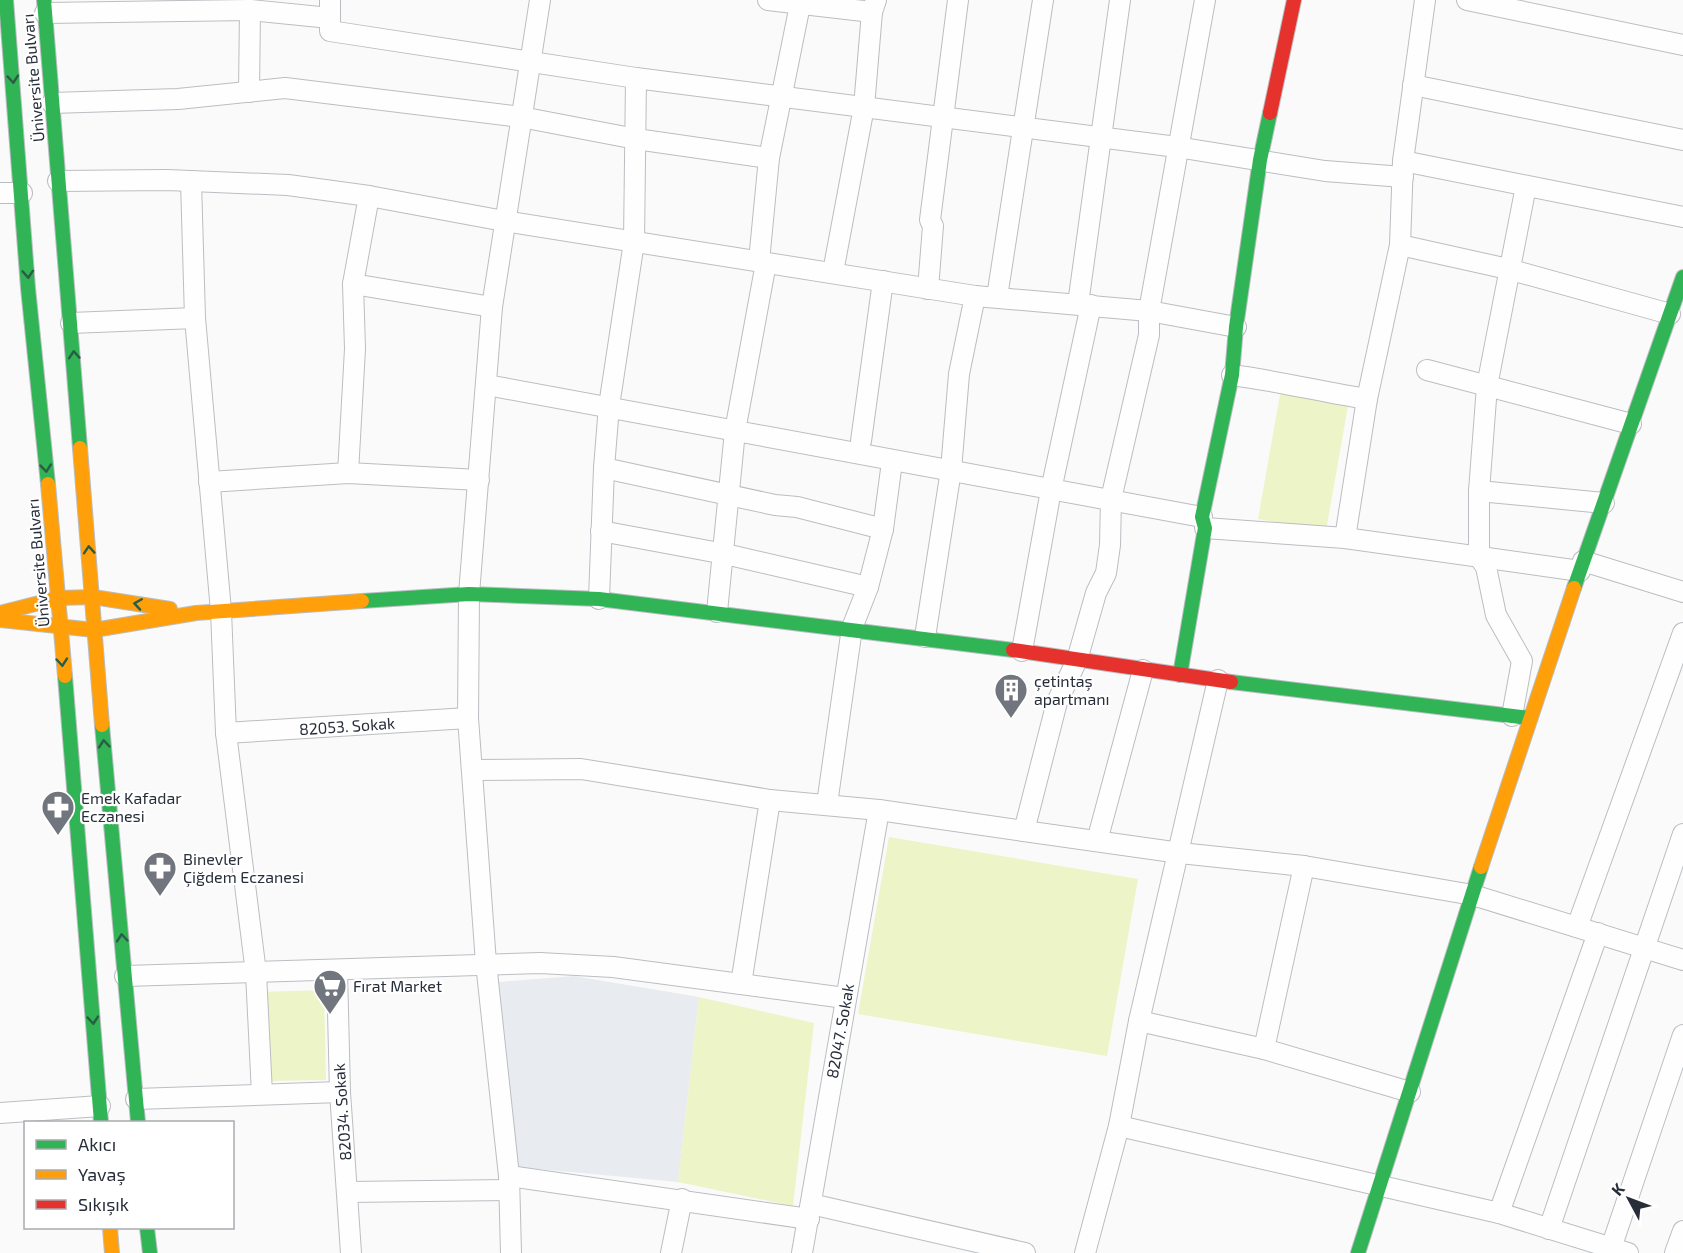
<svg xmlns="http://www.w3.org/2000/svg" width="1683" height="1253" font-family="'Exo 2',sans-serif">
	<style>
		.built { fill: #e8ebef }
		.park { fill: #edf4c7 }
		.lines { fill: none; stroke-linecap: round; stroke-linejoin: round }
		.street-casing { stroke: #babec2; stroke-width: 22 }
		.fast-casing { stroke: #babec2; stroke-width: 16 }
		.slow-casing { stroke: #babec2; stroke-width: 16 }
		.jam-casing { stroke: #babec2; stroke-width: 16 }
		.street { stroke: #fefefe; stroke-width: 20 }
		.fast { stroke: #30b455; stroke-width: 14 }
		.slow { stroke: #ff9f0a; stroke-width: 14 }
		.jam { stroke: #e5322d; stroke-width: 14 }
		.oneway { stroke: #2a5d43 }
		.labels { text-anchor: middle; stroke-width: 4.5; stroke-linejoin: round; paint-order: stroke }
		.street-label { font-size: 16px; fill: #272e3a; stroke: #fff }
		.poi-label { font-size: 16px; fill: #272e3a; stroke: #fff; text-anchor: start }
	</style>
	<rect width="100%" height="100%" fill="#fafafa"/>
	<polygon class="built" points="574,976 699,997 678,1182 516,1167 499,982"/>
	<g class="park">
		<polygon points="1281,389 1349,400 1326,531 1258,519"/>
		<polygon points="889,837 1138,879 1107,1056 858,1014"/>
		<polygon points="324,990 326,1080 262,1081 260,992"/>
		<polygon points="699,997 814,1023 793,1206 678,1182"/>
	</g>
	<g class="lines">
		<defs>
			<g id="street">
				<polyline points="330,0 330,31 636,78"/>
				<polyline points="768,0 872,12"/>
				<polyline points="1205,0 1149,311 1149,335 1111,499 1110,545 1106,573 1096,593 1077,660 1057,702 1024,831 1180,853 1304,866 1473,895 1683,960"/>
				<polyline points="1467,0 1683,45"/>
				<polyline points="45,13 250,10 330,18"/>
				<polyline points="1413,85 1683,140"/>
				<polyline points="249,92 250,10"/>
				<polyline points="52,103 178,99 285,88 521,117 636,139 769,158"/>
				<polyline points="1403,161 1683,217"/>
				<polyline points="58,181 167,180 288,185 369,196 504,221 975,296 1149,311 1236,327"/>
				<polyline points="191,181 195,318"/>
				<polyline points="0,193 22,193"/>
				<polyline points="1400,245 1508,269 1670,314"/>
				<polyline points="759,261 769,158 801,0"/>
				<polyline points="833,272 864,107 872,12 876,0"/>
				<polyline points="353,284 492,307"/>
				<polyline points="928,289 933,226 930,220 958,0"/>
				<polyline points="997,297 1043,0"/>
				<polyline points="1078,304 1120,0"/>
				<polyline points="71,323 195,318 221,611 226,733 256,973 262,1094"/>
				<polyline points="1427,370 1631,424"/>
				<path d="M1232,375C1278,381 1322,392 1367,399"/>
				<polyline points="487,385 1202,517"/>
				<polyline points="861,441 883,281"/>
				<polyline points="604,468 775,505 797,507 883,529"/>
				<polyline points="348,473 355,349 353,284 369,196"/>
				<polyline points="209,482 348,473 479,480"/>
				<polyline points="1479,491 1604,503"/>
				<polyline points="1205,528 1345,538 1580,571"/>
				<polyline points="601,531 725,554 868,587"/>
				<polyline points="1345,538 1367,399 1400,245 1403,161 1425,0"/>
				<polyline points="1583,561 1683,592"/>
				<polyline points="599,599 604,468 609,406 634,242 636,78 1177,147 1325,171 1403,177"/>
				<polyline points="717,612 735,431 766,263"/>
				<polyline points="925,637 951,470 959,374 975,296"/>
				<polyline points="1022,651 1051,490 1091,305"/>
				<polyline points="1218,680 1139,1021 1264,1049 1410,1092"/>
				<polyline points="1512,716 1522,661 1496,615 1486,567 1479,557 1479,491 1487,386 1526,186"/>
				<polyline points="226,733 468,718"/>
				<polyline points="472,770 581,769 770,800 879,810 1024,831"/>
				<polyline points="827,804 852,628 868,587 883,529 892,462"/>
				<polyline points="1097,841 1143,670"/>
				<polyline points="1577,927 1683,633"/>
				<polyline points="337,971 340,1092 351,1253"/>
				<polyline points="125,976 540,963 613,967 845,998"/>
				<polyline points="741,984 770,800"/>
				<polyline points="1264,1049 1304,866"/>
				<polyline points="136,1099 340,1092"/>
				<polyline points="0,1113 100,1106"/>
				<polyline points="1119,1126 1499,1213 1628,1253"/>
				<polyline points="509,1176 809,1219"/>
				<polyline points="348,1192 509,1190"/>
				<polyline points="811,1204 1025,1253"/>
				<polyline points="1499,1213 1598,933"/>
				<polyline points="1549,1229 1683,834"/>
				<polyline points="1611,1248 1683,1035"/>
				<polyline points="511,1253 509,1176 486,963 468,718 469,594 492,307 540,0"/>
				<polyline points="671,1253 682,1199"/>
				<polyline points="802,1253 879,810"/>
				<polyline points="1085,1253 1119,1126 1139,1021"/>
				<polyline points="1675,1253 1683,1231"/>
			</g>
			<g id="fast">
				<polyline points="6,0 28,288 48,484"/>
				<polyline points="44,0 80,448"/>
				<polyline points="1574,588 1683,277"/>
				<polyline points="362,601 469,594 599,599 1013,650"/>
				<polyline points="1180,675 1205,528 1202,517 1232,375 1236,327 1260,160 1270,113"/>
				<polyline points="65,676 101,1122"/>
				<polyline points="1231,682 1529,718"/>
				<polyline points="102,725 138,1122"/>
				<polyline points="147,1228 150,1253"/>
				<polyline points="1358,1253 1481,867"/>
			</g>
			<g id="slow">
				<polyline points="80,448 102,725"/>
				<polyline points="48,484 65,676"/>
				<polyline points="0,613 59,598 93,597 170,609"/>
				<polyline points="0,620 94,630 196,613 362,601"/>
				<polyline points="1481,867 1574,588"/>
				<polyline points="110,1228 112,1253"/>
			</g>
			<g id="jam">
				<polyline points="1270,113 1294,0"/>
				<polyline points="1013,650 1231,682"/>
			</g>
		</defs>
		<use href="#street" class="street-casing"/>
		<use href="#fast" class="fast-casing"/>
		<use href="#slow" class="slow-casing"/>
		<use href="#jam" class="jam-casing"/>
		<use href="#street" class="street"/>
		<use href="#fast" class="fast"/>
		<use href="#slow" class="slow"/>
		<use href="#jam" class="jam"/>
	</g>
	<defs><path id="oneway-chevron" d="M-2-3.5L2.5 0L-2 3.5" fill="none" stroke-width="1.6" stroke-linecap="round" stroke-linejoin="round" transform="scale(1.5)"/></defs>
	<g class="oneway">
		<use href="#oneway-chevron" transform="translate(13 79) rotate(85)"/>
		<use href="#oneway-chevron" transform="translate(28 274) rotate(86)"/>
		<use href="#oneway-chevron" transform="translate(74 355) rotate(-94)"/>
		<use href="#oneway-chevron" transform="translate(46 468) rotate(84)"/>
		<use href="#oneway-chevron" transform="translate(89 550) rotate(-94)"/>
		<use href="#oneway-chevron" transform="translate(138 604) rotate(-171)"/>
		<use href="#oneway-chevron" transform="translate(62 662) rotate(85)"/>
		<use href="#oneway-chevron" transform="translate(104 744) rotate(-95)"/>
		<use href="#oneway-chevron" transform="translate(122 938) rotate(-95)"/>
		<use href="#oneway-chevron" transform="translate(93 1020) rotate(85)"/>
	</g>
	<defs>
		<symbol id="building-pin" viewBox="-11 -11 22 30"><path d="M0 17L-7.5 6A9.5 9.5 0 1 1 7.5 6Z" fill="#71757d" stroke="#fff"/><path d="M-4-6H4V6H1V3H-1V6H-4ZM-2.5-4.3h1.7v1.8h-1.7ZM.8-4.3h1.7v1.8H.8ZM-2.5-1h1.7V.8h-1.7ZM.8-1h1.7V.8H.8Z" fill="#fff"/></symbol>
		<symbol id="pharmacy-pin" viewBox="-11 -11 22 30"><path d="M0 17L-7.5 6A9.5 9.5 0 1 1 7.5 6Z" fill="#71757d" stroke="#fff"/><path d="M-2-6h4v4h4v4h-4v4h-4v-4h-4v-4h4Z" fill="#fff"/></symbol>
		<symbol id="supermarket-pin" viewBox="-11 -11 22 30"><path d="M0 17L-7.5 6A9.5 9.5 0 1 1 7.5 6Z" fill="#71757d" stroke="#fff"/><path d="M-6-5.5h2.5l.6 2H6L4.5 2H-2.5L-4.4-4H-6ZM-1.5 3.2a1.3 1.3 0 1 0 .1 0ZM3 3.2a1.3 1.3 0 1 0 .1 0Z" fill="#fff"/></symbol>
	</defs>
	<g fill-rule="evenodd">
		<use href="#building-pin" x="992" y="671" width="38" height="52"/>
		<use href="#pharmacy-pin" x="39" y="788" width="38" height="52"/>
		<use href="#pharmacy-pin" x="141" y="849" width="38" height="52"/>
		<use href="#supermarket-pin" x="311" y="967" width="38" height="52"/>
	</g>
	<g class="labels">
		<g class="street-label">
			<text transform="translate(33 78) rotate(-95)" y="6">Üniversite Bulvarı</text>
			<text transform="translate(38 563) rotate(-95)" y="6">Üniversite Bulvarı</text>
			<text transform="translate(347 726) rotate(-4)" y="6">82053. Sokak</text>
			<text transform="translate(840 1031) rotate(-80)" y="6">82047. Sokak</text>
			<text transform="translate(342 1112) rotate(-94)" y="6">82034. Sokak</text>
		</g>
		<g class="poi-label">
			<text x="1034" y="687">çetintaş<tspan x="1034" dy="18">apartmanı</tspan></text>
			<text x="81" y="804">Emek Kafadar<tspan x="81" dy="18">Eczanesi</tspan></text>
			<text x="183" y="865">Binevler<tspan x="183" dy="18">Çiğdem Eczanesi</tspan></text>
			<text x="353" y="992">Fırat Market</text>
		</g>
	</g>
	<rect x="24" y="1121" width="210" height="108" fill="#ffffff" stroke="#a9abb0" stroke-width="1.5"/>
	<rect x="36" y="1140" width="30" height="9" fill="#30b455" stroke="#a9abb0" stroke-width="1.5"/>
	<text x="78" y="1151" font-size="18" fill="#272e3a">Akıcı</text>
	<rect x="36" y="1170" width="30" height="9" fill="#ff9f0a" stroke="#a9abb0" stroke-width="1.5"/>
	<text x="78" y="1181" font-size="18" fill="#272e3a">Yavaş</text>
	<rect x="36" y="1200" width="30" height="9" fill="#e5322d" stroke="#a9abb0" stroke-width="1.5"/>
	<text x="78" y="1211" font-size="18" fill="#272e3a">Sıkışık</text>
	<g transform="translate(1629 1199) rotate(311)" stroke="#ffffff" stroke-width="4.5" paint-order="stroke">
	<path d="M0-4.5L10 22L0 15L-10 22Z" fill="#272e3a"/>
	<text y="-9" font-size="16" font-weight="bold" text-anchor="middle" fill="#272e3a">K</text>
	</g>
</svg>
